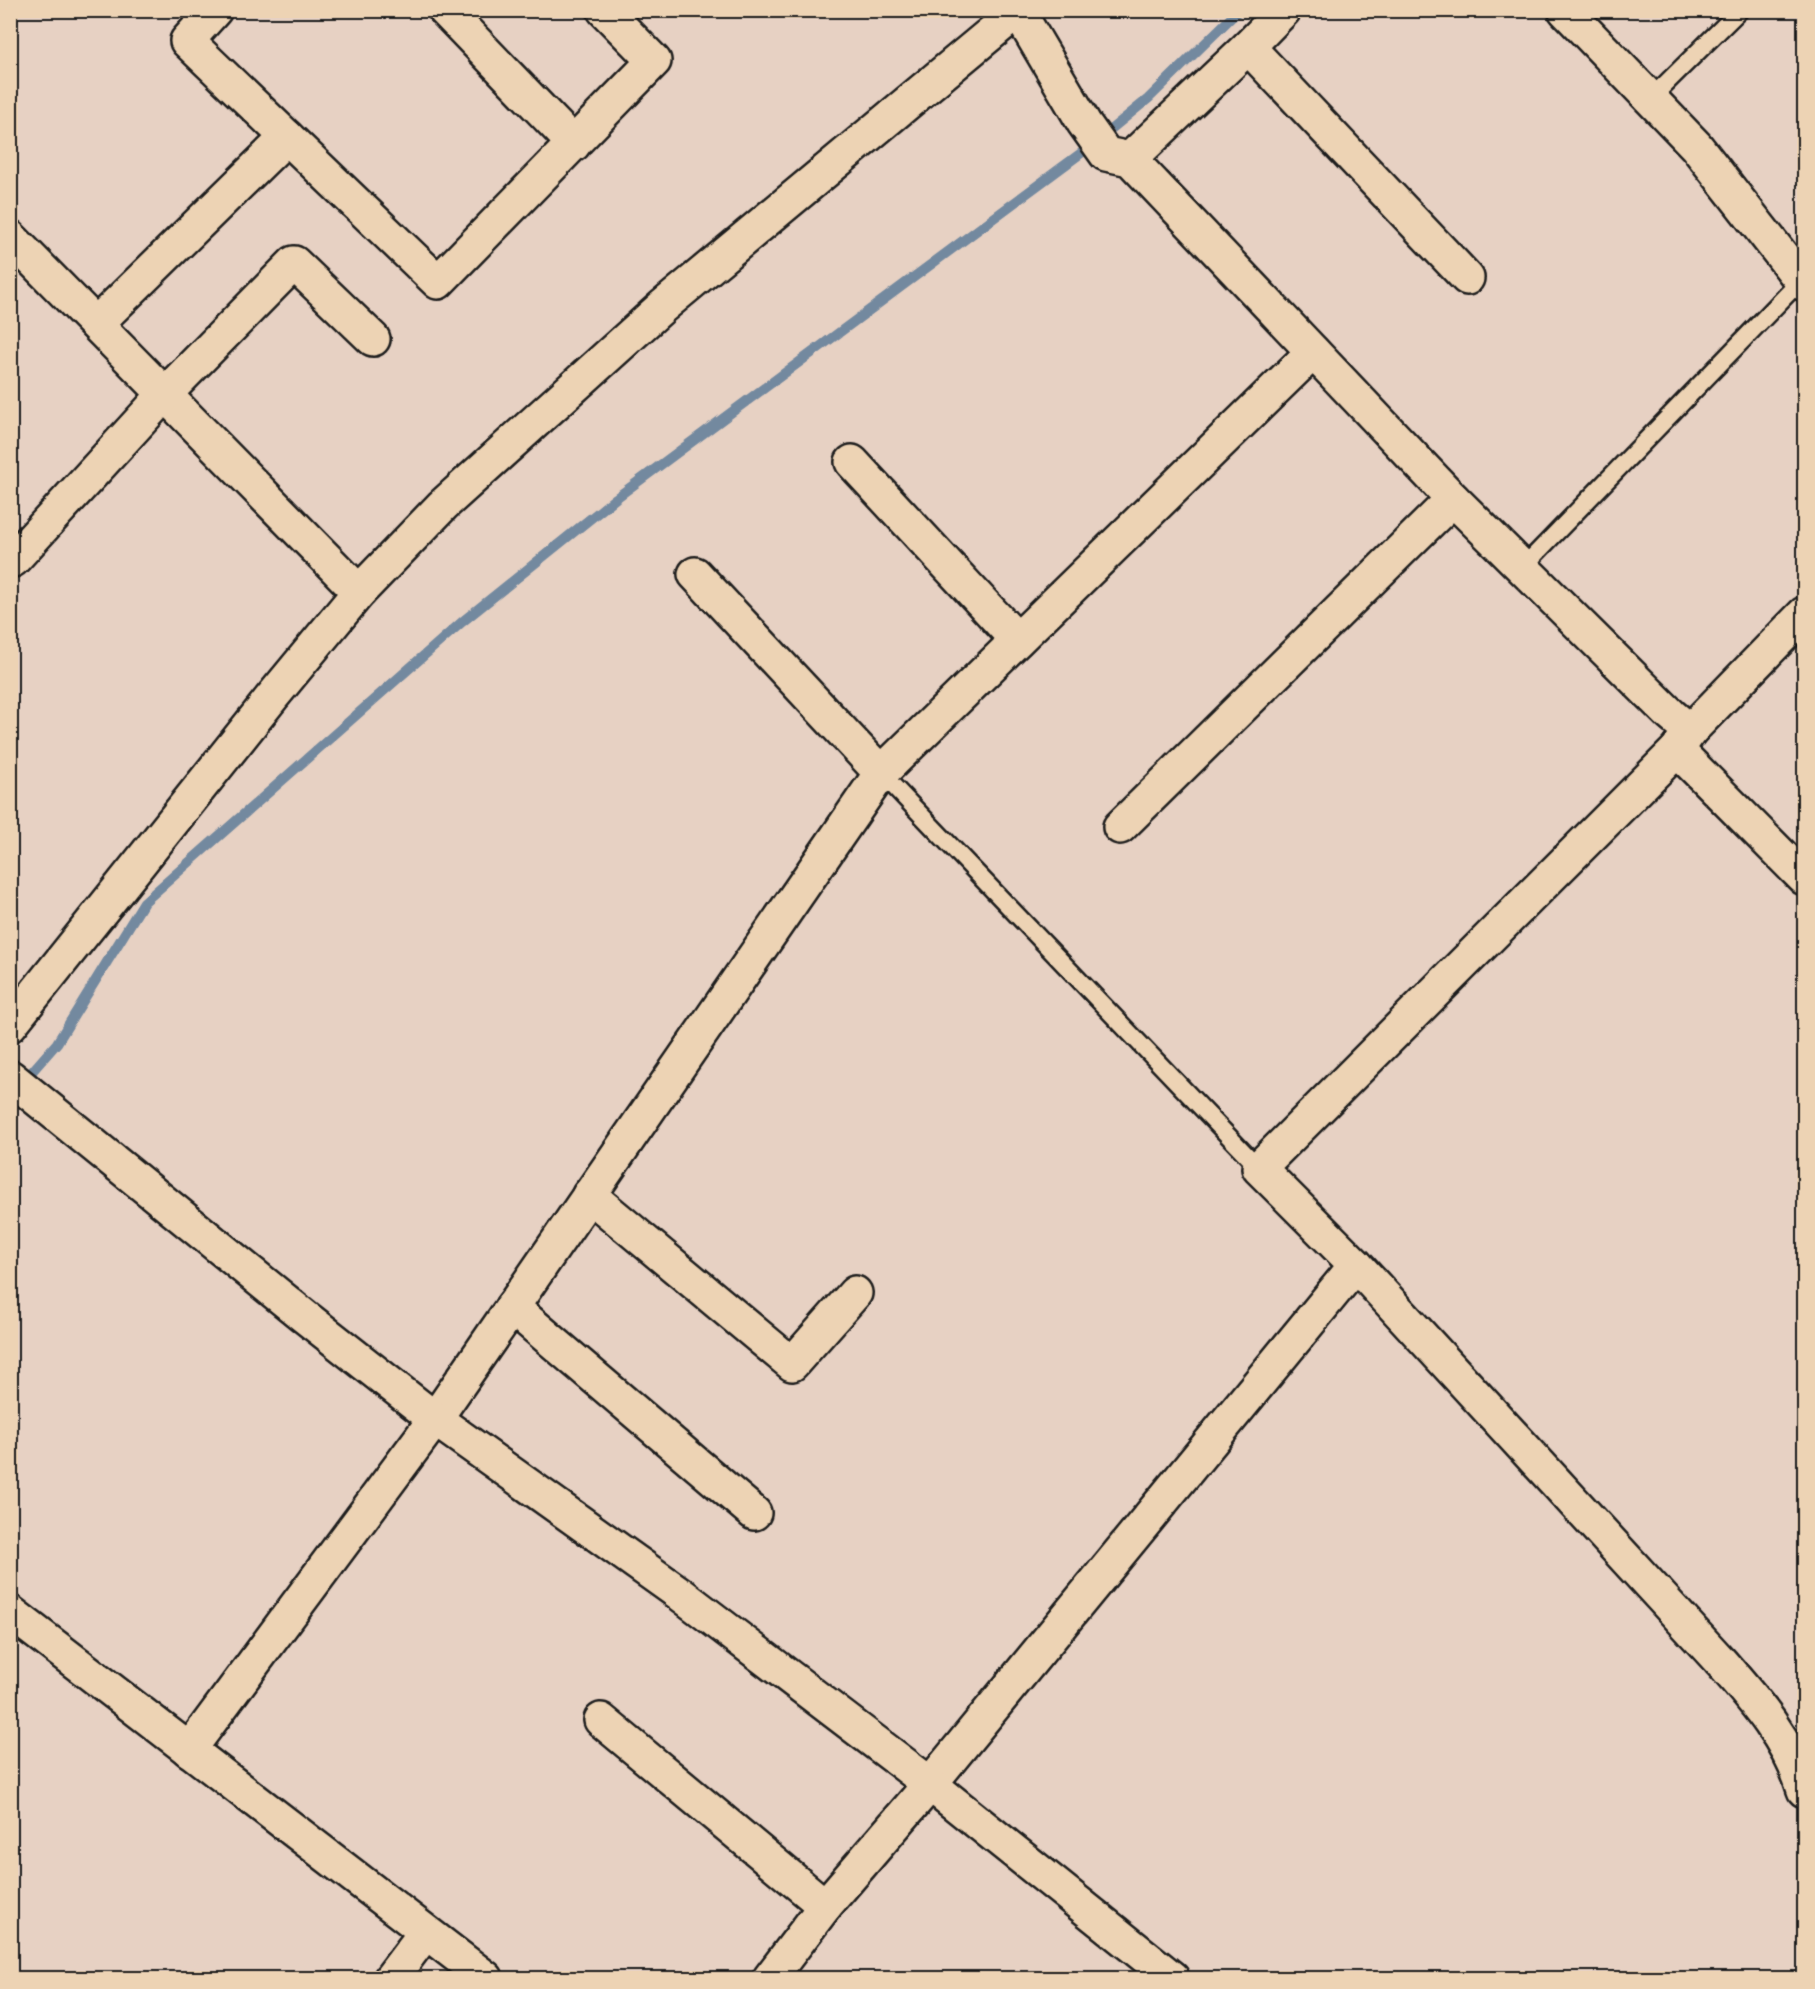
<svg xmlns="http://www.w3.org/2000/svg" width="1815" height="1989" font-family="'Comic Neue',sans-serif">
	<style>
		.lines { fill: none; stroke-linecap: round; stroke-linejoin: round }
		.stream { stroke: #73899f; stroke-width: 10 }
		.lane-casing { stroke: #1c1c1c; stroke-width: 21 }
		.street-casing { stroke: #1c1c1c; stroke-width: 38 }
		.secondary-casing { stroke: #1c1c1c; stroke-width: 38 }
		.lane { stroke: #edd3b4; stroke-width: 16 }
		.street { stroke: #edd3b4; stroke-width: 33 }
		.secondary { stroke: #edd3b4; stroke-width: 33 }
	</style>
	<rect width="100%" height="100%" fill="#e7d1c3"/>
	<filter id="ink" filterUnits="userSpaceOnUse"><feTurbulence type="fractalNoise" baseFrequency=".0167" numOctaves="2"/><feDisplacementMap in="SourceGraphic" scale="12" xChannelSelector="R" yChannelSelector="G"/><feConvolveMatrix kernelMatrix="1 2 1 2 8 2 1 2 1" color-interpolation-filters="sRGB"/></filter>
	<g filter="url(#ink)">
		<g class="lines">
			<polyline class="stream" points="22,1083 57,1043 144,902 462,622 616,498 1088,148 1148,99 1239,10"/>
			<defs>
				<g id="lane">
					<polyline points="1650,99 1740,10"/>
					<polyline points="1523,567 1801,280"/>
					<polyline points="881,773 1259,1168"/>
				</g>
				<g id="street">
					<polyline points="215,10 187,41 438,282 654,61 604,10"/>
					<polyline points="445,10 574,144"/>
					<polyline points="1565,10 1696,146 1804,284"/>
					<polyline points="1018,11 1084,123 1106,154 1130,159 1453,499 1671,715 1690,731"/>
					<polyline points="1248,47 1467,278"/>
					<polyline points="1130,159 1248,47 1284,10"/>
					<polyline points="10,237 359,592"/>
					<polyline points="96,324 287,137"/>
					<polyline points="852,462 1017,640"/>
					<polyline points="13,560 165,394 294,263 373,339"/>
					<polyline points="695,574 881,773"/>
					<path d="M1804,614L1690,731L1677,750L1259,1168L1356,1265L1719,1660C1754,1700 1789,1739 1804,1790"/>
					<polyline points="1677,750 1804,878"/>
					<polyline points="1120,827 1453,499"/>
					<polyline points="10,1025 273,696 359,592 443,505 662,307 1019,10"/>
					<polyline points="589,1195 792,1364 855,1293"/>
					<polyline points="512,1307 754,1513"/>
					<polyline points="10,1612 486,1978"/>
					<polyline points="601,1720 825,1906"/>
					<polyline points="189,1750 435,1419 881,773 1313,352"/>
					<polyline points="391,1978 425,1933"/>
					<polyline points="770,1978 825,1906 930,1784 1356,1265"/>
				</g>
				<polyline id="secondary" points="10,1077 304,1316 435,1419 679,1593 930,1784 1172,1978"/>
			</defs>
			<use href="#lane" class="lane-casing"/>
			<use href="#street" class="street-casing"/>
			<use href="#secondary" class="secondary-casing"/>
			<use href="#lane" class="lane"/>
			<use href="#street" class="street"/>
			<use href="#secondary" class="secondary"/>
		</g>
	</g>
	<rect width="1815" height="1989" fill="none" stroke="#edd3b4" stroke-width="36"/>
	<rect x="18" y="18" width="1779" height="1953" fill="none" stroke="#1c1c1c" stroke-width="2" filter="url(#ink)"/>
</svg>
